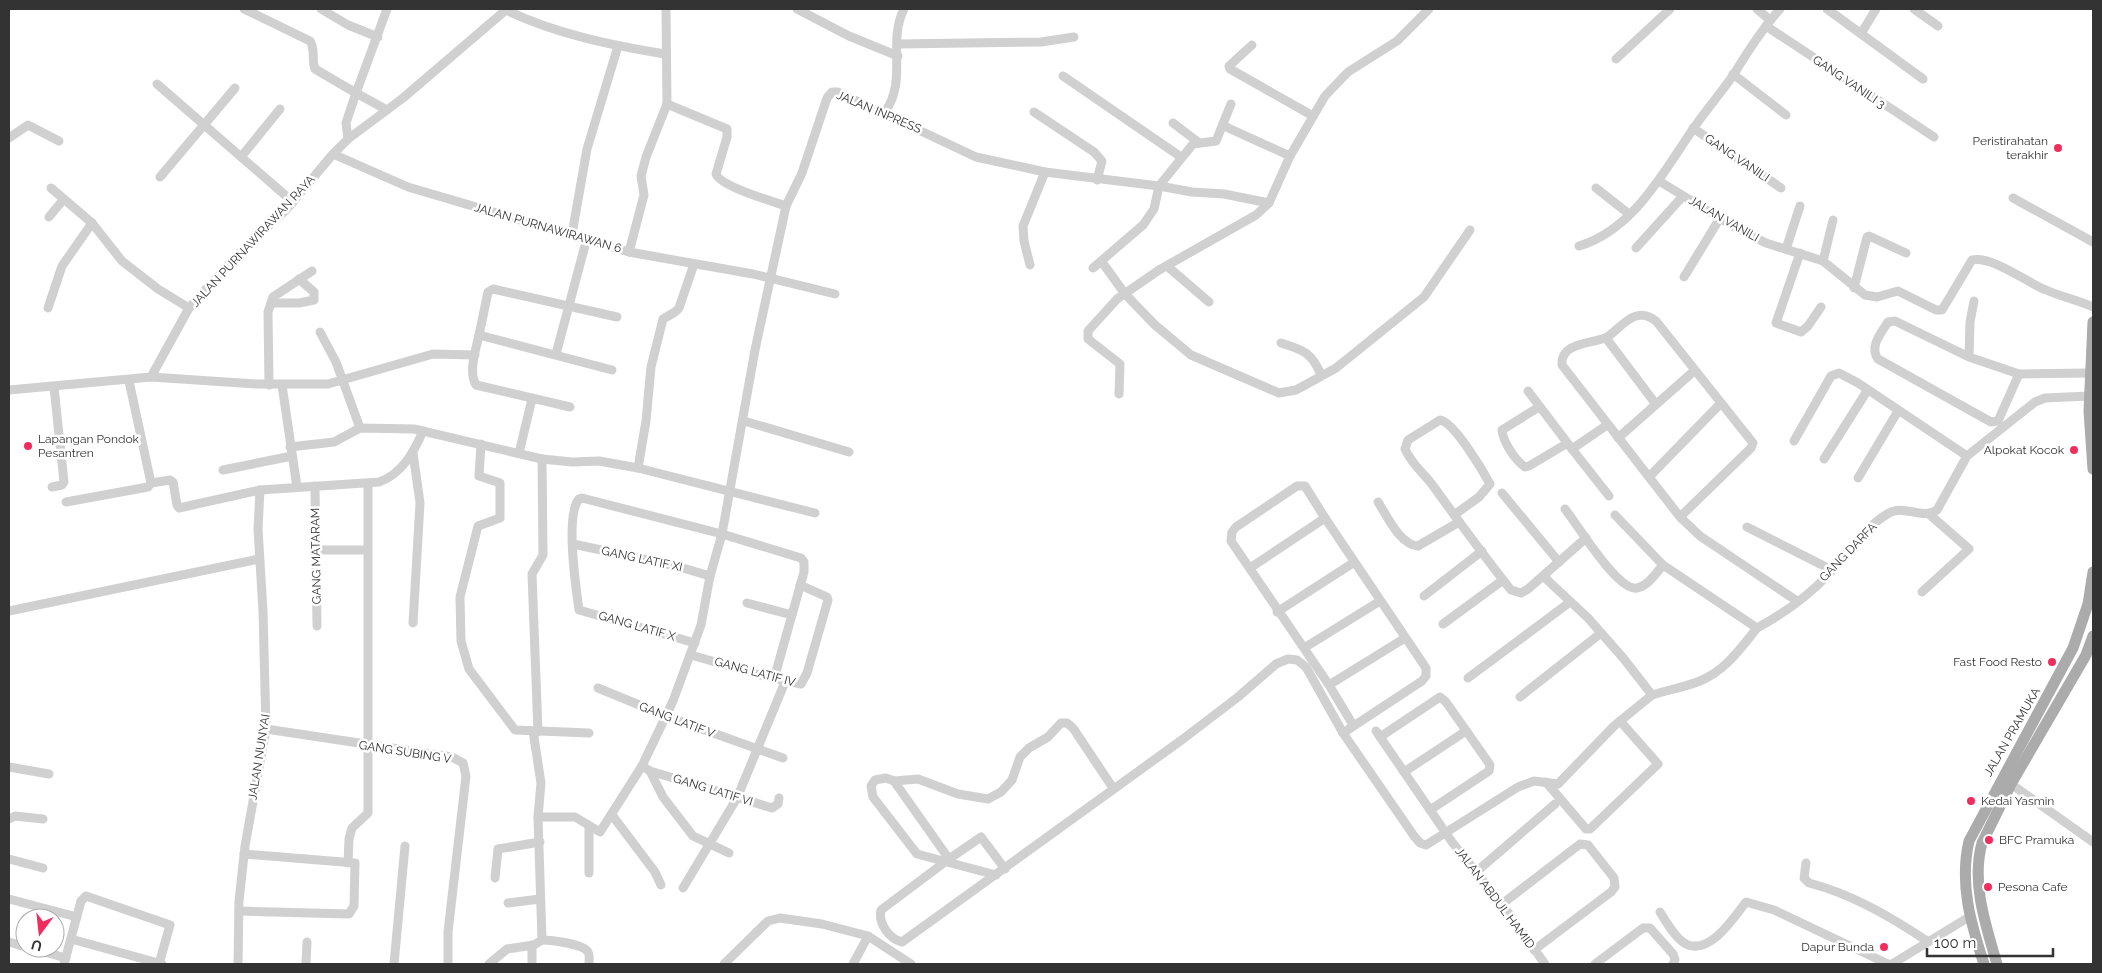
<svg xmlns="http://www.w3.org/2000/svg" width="2102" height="973" font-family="Raleway,sans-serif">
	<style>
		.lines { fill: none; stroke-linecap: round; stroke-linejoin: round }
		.minor { stroke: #d0d0d0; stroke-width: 9 }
		.major { stroke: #ababab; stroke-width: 11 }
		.poi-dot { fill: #f12d5d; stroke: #fff; stroke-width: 2 }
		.labels { text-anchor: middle; stroke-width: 5; stroke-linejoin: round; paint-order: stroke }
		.street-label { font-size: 12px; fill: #333; stroke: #fff }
		.poi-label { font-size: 12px; fill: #333; stroke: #fff; text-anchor: end }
	</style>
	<rect width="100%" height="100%" fill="#fff"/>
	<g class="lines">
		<g class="minor">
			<path d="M244,9L310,41C316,49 311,60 315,69L356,93L346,123L348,139"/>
			<polyline points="321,9 348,25 378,37"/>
			<polyline points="387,9 356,93 387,110"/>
			<polyline points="797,9 849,36 898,56"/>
			<polyline points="1757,9 1770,20"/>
			<polyline points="1827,9 1923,79"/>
			<polyline points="1914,9 1938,26"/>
			<path d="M506,10C556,34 610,45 665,54"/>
			<polyline points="1766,26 1934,137"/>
			<polyline points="1862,32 1876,9"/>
			<polyline points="897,44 1041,42 1074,37"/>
			<polyline points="1252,45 1229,66 1230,69 1313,116"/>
			<polyline points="1616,59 1670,9"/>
			<polyline points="1733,74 1786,115"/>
			<polyline points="1063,76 1181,157"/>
			<polyline points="157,84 293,202"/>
			<path d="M667,104L727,129V137L716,174C721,187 772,201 786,206"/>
			<path d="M885,112C908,80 887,42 904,9"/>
			<polyline points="1034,112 1094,152 1102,161 1097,180"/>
			<polyline points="1173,123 1198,142"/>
			<polyline points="1224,126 1290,156"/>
			<polyline points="1693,128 1781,188"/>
			<polyline points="9,138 28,125 59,141"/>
			<polyline points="333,154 408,187 629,252 753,274 835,294"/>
			<polyline points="241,157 280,109"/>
			<polyline points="160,177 235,88"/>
			<path d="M1659,181L1736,228L1766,243L1823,261L1865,295L1877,297L1898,291L1936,310H1942L1972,260C1993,256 2026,282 2046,290C2062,297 2078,300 2093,307"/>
			<polyline points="51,188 92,223 122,261 158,289 189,308"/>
			<polyline points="1596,188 1629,214"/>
			<polyline points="2013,198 2093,242"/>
			<polyline points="49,217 63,200"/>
			<polyline points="572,234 587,149 618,46"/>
			<path d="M1579,246C1633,230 1663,173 1693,129C1706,110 1721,93 1734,74C1748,51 1762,29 1780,9"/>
			<polyline points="1636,248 1683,196"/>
			<polyline points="1786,249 1800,206"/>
			<polyline points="629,252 644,195 641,176 646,157 667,104 666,9"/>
			<polyline points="1800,253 1776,323 1801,332 1808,326 1821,307"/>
			<polyline points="1823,261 1833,220"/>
			<polyline points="1102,262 1125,294 1155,325 1191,355 1279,393 1296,390 1336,368 1424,297 1470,230"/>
			<polyline points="1030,265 1024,241 1023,226 1045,172"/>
			<polyline points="1167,266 1209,302"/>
			<polyline points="1093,268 1143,225 1154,209 1159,186 1193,144 1216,141 1231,104"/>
			<polyline points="1684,277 1720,218"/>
			<polyline points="1854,288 1867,237 1869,236 1906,253"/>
			<polyline points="271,303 299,303 314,300 314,292 299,279"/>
			<polyline points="48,308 62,266 92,223"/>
			<polyline points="320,332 336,362 360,428"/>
			<polyline points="479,335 488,292 493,289 617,317"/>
			<polyline points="1606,338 1655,403"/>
			<path d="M1281,343C1304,350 1312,353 1321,375"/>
			<polyline points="556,354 587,238"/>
			<path d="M1969,357L1895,321L1888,322C1881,333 1869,347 1878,359L1991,422L1998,421L2019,374L1969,357L1970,322L1974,301"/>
			<polyline points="2019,374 2090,373"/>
			<polyline points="151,377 257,384 328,384 433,354 475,355"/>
			<polyline points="129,381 151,483"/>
			<polyline points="269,385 268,312 273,297 312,271"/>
			<polyline points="282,385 297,487"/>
			<polyline points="9,390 151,377 189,308 234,258 286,210 333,154 348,139 403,98 507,9"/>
			<polyline points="1528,391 1572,449 1607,425"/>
			<polyline points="1119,394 1120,364 1088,339 1088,331 1117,299 1159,270 1256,215 1269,203 1290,156 1325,96 1348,72 1397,41 1429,9"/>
			<path d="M570,407L476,385C468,372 476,349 479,335L612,370"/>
			<path d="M1539,407L1502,430C1503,442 1515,460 1525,467L1529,466L1566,444"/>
			<polyline points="744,421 849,452"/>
			<polyline points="1618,438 1694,371"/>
			<polyline points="1794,441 1831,376 1839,373 1858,383 1967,456"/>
			<polyline points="481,444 479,476 500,483 500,518 478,526 460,597 461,641 469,669 515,730 589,733"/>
			<polyline points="290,447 334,442 360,428 414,429 542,459 572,462 599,461 638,468 815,513"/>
			<polyline points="1572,449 1609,496"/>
			<polyline points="519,453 532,399"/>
			<polyline points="1824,459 1867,391"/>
			<polyline points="638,468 646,421 651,367 663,319 675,312 679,308 694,264"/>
			<polyline points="223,470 292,456"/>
			<polyline points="1649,477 1721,403"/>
			<polyline points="1858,478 1898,411"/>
			<polyline points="315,486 317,626"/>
			<polyline points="52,487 62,485 64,482 54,387"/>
			<polyline points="1502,493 1559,562"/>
			<path d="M66,502L148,487L151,483L170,480L173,482L177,505L179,508L260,490L379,482C402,474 414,452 423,431"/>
			<path d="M1378,502C1387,516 1400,545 1418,546L1459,522"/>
			<path d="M1565,509C1577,524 1618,592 1637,588C1648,586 1656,573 1663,565"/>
			<path d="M1454,515L1479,497L1490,484C1483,471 1454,422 1440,420L1408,440L1405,449C1411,463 1422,472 1431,483C1457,519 1483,555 1511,590L1521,593L1528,589L1586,538"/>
			<path d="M1615,515L1663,565L1757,628C1781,615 1808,596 1827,576C1847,556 1864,527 1889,513C1903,504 1922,520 1937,510L1967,456L2035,402L2045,398L2089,396"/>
			<path d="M1680,517L1751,448L1753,443L1656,321C1633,303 1618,333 1605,338C1590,344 1560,343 1562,365L1680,517L1700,536L1797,601"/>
			<polyline points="1325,518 1305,486 1297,486 1236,527 1232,532 1231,541 1329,685 1353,725"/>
			<polyline points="1747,527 1832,570"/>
			<polyline points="573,544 676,566 710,576"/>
			<polyline points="316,550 366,550"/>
			<polyline points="1250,568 1325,518 1426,668 1426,676 1422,681 1343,733"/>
			<path d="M1543,576L1588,618L1624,659L1652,695C1668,690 1685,687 1700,681C1725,671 1741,648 1757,628"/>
			<polyline points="1922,592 1969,549 1929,514"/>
			<polyline points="1424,596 1482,551"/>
			<polyline points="747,603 792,615"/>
			<polyline points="9,611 259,559"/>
			<polyline points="1277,612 1353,563"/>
			<polyline points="413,623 420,503 413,453"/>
			<polyline points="1443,624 1503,580"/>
			<path d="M695,643L579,610C576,588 565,515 579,499L582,498L722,534L801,558L804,562V572L774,679"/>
			<polyline points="1304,648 1380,601"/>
			<polyline points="691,655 767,677 801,684 807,673 828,600 827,597 800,585"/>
			<polyline points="1468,678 1570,602"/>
			<polyline points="1329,685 1405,638"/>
			<polyline points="598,688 666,716 783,758"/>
			<polyline points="1520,697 1601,633"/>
			<polyline points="266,729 452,757 463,763 466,776 448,932 448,964"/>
			<polyline points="1376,731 1452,842 1502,904 1545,964"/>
			<polyline points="538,732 532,574 543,555 542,459"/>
			<polyline points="1380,737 1440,697 1446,702 1486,759 1490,765 1489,771 1430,810"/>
			<polyline points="642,766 650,771 772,808 778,804 779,798"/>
			<polyline points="9,767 49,774"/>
			<polyline points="650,771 663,797 693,836 729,853"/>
			<polyline points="1404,772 1466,731"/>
			<path d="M894,781L949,859L881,910C878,923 889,939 902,942L1183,739L1238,697L1276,664L1288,659L1297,660L1306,667L1343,733L1414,836L1420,843L1426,845L1518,787L1534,781L1558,784L1614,726L1652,695"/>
			<polyline points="1546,782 1586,829 1590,829 1658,764 1620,721"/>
			<polyline points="2011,784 2093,842"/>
			<polyline points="612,815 655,872 661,885"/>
			<polyline points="538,817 575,817 600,832 642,766 673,701 701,625 710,576 722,534 755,350 786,206 802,173 827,98 832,92 838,92 976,157 1045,172 1159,186 1192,192 1224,194 1269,203"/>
			<polyline points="9,819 15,816 43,819"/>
			<polyline points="9,859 43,868"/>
			<polyline points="949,859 981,837 1005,869"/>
			<polyline points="348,863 349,839 352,828 368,813 368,484"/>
			<path d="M1806,863L1804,878L1809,883C1852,894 1891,917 1927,941"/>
			<polyline points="1476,872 1555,804"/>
			<polyline points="589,873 589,827"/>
			<polyline points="996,875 917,854 873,797 871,786 875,780 886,778 894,781 918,779 958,794 988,799 1001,792 1012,780 1020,757 1029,748 1048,737 1061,723 1067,723 1073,728 1113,788"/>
			<polyline points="495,878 498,849 540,842"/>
			<polyline points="683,888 737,798 785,682"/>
			<polyline points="9,899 77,917"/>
			<polyline points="508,903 540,899"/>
			<polyline points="1502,904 1580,844 1588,845 1614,878 1615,887 1611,892 1534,950"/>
			<polyline points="239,911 349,914 354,906 355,863 244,854"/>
			<path d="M1660,912C1666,922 1677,941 1688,945C1712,953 1734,917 1746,902L1774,910L1888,964"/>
			<polyline points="71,939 162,964"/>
			<path d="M542,940C551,940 584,944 588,952C590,955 589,961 589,964"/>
			<polyline points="9,942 25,947"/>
			<polyline points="532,945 532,964"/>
			<polyline points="30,948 66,958"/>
			<polyline points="64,964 81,901 86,896 170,925 159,964"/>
			<polyline points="238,964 239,901 245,846 266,729 263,611 258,529 260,490"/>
			<polyline points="306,964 307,942"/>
			<polyline points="394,964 405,846"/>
			<polyline points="489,964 507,949 534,945 542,940 538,817 541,783 533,731"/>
			<polyline points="724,964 768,921 780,918 822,924 868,936 911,964"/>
			<polyline points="853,964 868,936"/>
			<polyline points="1595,964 1643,928 1650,928 1673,954 1675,960 1673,964"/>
			<polyline points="1892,964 1969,917"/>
		</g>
		<g class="major">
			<polyline points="2093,322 2089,411 2093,469"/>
			<path d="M1984,964C1971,924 1959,884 1969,841L2073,648L2088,604L2093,572"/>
			<path d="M1997,964C1986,926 1971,883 1982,843L2011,784L2086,655L2093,636"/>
		</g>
	</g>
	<g class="poi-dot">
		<circle cx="2058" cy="148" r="5"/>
		<circle cx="28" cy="446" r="5"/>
		<circle cx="2074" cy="450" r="5"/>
		<circle cx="2052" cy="662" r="5"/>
		<circle cx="1971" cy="801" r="5"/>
		<circle cx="1989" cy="840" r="5"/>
		<circle cx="1988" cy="887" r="5"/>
		<circle cx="1884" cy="947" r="5"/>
	</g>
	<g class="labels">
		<g class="street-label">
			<text transform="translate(1849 82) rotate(34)" y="4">GANG VANILI 3</text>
			<text transform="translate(879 112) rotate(23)" y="4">JALAN INPRESS</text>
			<text transform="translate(1737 158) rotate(34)" y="4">GANG VANILI</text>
			<text transform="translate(1724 219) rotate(30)" y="4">JALAN VANILI</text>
			<text transform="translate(548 228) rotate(16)" y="4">JALAN PURNAWIRAWAN 6</text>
			<text transform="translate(253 241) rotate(-47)" y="4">JALAN PURNAWIRAWAN RAYA</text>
			<text transform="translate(1848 552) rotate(-46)" y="4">GANG DARFA</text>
			<text transform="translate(316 556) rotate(-91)" y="4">GANG MATARAM</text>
			<text transform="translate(642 559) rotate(12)" y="4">GANG LATIF XI</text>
			<text transform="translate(637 626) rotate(16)" y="4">GANG LATIF X</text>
			<text transform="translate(755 672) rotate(15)" y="4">GANG LATIF IV</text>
			<text transform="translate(677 720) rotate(21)" y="4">GANG LATIF V</text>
			<text transform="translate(2012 732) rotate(-60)" y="4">JALAN PRAMUKA</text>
			<text transform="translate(405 752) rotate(9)" y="4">GANG SUBING V</text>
			<text transform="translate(259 757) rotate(-81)" y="4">JALAN NUNYAI</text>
			<text transform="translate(713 790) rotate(17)" y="4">GANG LATIF VI</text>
			<text transform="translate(1495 898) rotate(53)" y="4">JALAN ABDUL HAMID</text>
		</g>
		<g class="poi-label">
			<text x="2048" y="145">Peristirahatan<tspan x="2048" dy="14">terakhir</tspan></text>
			<text x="38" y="443" text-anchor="start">Lapangan Pondok<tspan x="38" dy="14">Pesantren</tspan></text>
			<text x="2064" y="454">Alpokat Kocok</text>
			<text x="2042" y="666">Fast Food Resto</text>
			<text x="1981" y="805" text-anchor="start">Kedai Yasmin</text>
			<text x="1999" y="844" text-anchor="start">BFC Pramuka</text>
			<text x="1998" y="891" text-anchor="start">Pesona Cafe</text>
			<text x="1874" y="951">Dapur Bunda</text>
		</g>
	</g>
	<rect width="2102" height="973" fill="none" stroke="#333333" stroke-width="20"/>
	<g transform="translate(40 933) rotate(195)"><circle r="24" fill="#ffffff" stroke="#adadad"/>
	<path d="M0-4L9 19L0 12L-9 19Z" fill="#f12d5d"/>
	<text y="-8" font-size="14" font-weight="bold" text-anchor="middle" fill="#333333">U</text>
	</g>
	<path d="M1927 948v8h126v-8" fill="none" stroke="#333333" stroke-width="2.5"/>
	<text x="1934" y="948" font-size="15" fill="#333333" stroke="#ffffff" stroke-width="4" paint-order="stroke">100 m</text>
</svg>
